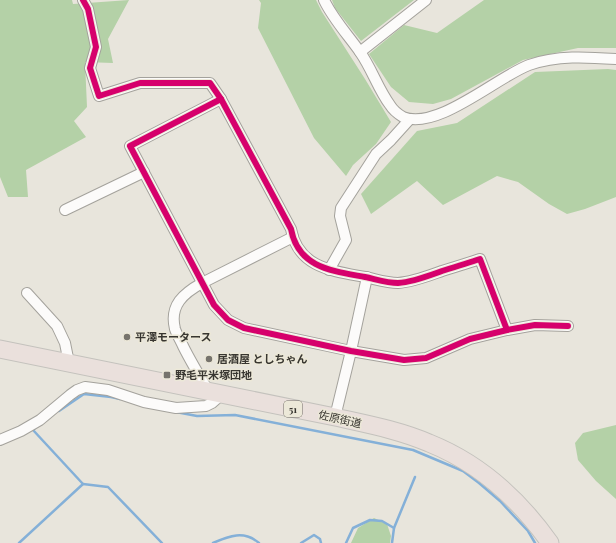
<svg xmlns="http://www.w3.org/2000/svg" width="616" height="543" font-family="'Playfair Display','Noto Sans JP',serif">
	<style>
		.forest { fill: #b4d1a7 }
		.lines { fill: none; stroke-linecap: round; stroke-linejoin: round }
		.stream { stroke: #84b0d8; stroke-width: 2.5 }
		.minor-casing { stroke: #a4a29c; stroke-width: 12 }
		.trunk-casing { stroke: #c4c2bd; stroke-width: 19 }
		.minor { stroke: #fcfbfa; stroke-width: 10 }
		.trunk { stroke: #eae0dc; stroke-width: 17 }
		.cycleway-casing { stroke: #ece8d8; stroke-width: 8 }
		.cycleway { stroke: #d6006c; stroke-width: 6 }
		.poi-dot { fill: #76736c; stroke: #ece8d8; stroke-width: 1.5 }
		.labels { text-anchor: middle; stroke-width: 3; stroke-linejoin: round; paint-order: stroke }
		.shield { fill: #ece8d8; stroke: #6e6b62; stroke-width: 1 }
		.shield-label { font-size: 10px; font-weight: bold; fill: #383630 }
		.poi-label { font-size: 11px; font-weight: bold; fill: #383630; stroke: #ece8d8; text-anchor: start }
		.street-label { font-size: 11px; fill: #383630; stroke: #ece8d8 }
	</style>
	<rect width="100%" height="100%" fill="#e8e5dc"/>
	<g class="forest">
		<polygon points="0,0 72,0 73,4 129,0 108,39 113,63 85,62 87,107 74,121 86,137 26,170 28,197 8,197 0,177"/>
		<polygon points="259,0 316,0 322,12 365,79 391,122 376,144 353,165 346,176 314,138 258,28 261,3"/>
		<polygon points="332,0 414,0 361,41 335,8"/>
		<polygon points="484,0 616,0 616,48 578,48 523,60 451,99 433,104 409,102 391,87 369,54 404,25 437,33"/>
		<polygon points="608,69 616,70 616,197 585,209 567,214 549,204 518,182 497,176 443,205 417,181 371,214 361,194 417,131 457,123 535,72"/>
		<polygon points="616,425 616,499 596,481 578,460 575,443 583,433"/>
		<polygon points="374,518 387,524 391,536 390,543 351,543 358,528"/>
	</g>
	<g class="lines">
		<g class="stream">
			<polyline points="59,411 84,394 111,397 120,399"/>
			<polyline points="176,412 197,416 235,415 413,450 463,471 479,483 500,501 528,531 535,543"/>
			<polyline points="83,484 108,487 162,543"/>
			<polyline points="394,528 415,477"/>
			<polyline points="19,543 83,484 33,430 35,428"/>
			<path d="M213,543C229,536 244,530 259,543"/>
			<polyline points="301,543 314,535 320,539 321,543"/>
			<polyline points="346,543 353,528 370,520 382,521 394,528 392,543"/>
		</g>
		<defs>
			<g id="minor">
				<path d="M83,0L88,9L96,47L90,68L99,96L140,83H210L221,99L291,229C298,268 333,271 365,277C375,279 387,283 398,283C413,282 428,276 442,271C455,267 468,263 480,259L507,330"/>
				<path d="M324,0C333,19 348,35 360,52C372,69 378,89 390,105C393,110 398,114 403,117C437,131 497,77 529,65C557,55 587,57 616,59"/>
				<polyline points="360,52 426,0"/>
				<polyline points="221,99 130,146 214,305 228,320 244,328 351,351 404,360 426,358 470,339 507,330 535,325 568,326"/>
				<polyline points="65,210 144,172"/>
				<polyline points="329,270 346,240 340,216 341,208 376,154 391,140 410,119"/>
				<polyline points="27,293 57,326 65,343 69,363"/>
				<path d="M209,392C200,377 191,362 183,346C181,341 177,335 175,329C169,305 184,293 202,283L293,237"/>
				<polyline points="335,417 351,351 367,277"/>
				<polyline points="0,440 21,431 40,420 70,395 77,390 85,387 108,390 144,402 176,408 206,406 212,403 221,395"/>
			</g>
			<path id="trunk" d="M0,349L335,417C366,424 399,430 429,443C479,463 519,499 550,543"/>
		</defs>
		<use href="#minor" class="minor-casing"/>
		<use href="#trunk" class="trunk-casing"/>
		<use href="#minor" class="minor"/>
		<use href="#trunk" class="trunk"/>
		<defs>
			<g id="cycleway">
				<path d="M83,0L88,9L96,47L90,68L99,96L140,83H210L221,99L291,229C298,268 333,271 365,277C375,279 387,283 398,283C413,282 428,276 442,271C455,267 468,263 480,259L507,330"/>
				<polyline points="221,99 130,146 214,305 228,320 244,328 351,351 404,360 426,358 470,339 507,330 535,325 568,326"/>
			</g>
		</defs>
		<use href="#cycleway" class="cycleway-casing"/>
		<use href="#cycleway" class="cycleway"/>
	</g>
	<g class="poi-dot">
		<circle cx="127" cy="337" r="4"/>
		<circle cx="209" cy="359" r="4"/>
		<rect x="163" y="371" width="8" height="8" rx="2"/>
	</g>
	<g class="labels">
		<rect class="shield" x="284" y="401" width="18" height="16" rx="3"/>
		<g class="shield-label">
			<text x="293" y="413">51</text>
		</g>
		<g class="poi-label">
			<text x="135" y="341">平澤モータース</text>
			<text x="217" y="363">居酒屋 としちゃん</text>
			<text x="175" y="379">野毛平米塚団地</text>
		</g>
		<g class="street-label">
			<text transform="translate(340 419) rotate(13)" y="4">佐原街道</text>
		</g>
	</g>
</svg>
